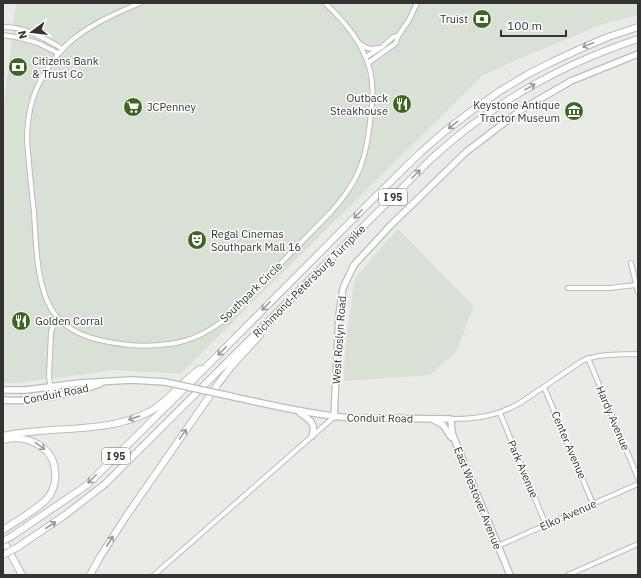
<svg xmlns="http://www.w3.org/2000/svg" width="641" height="578" font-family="'IBM Plex Sans',sans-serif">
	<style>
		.built { fill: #d9e0d5 }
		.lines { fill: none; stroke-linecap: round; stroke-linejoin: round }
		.minor-casing { stroke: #babdb8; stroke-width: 6 }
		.major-casing { stroke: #babdb8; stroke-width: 8 }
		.highway-casing { stroke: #babdb8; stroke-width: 8 }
		.minor { stroke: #fff; stroke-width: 4 }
		.major { stroke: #fff; stroke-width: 5.5 }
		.highway { stroke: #fff; stroke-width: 6 }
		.major-bridge-casing { stroke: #babdb8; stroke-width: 8; stroke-linecap: butt }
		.highway-bridge-casing { stroke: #babdb8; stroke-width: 8; stroke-linecap: butt }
		.major-bridge { stroke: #fff; stroke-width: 5.5 }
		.highway-bridge { stroke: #fff; stroke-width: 6 }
		.oneway { stroke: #999a98 }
		.labels { text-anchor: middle; stroke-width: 3; stroke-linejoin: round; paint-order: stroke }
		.shield { fill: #fff; stroke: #707170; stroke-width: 1 }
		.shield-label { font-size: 10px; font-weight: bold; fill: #333432 }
		.poi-label { font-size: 11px; fill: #333432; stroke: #fff; text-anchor: start }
		.street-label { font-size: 11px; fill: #333432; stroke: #fff }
	</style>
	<rect width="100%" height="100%" fill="#e8ebe6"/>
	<g class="built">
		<polygon points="16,3 638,3 638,15 603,24 514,61 482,76 180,374 117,370 15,383 3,383 3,113"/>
		<polygon points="398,229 474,306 456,352 430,375 344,381 346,340 355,278"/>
	</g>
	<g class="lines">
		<defs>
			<g id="minor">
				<path d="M140,3C119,12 98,21 80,34C68,42 60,51 52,62C49,67 45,72 42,78C31,97 27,119 27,140C29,164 31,188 34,212C36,243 36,293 57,317C74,337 104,342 129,345C139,346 149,346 159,345C166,344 173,344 180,342C198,338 214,328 228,317L331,212C341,201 350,189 357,175C365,158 368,140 370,122C373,99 375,77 365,56C357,35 341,18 325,3"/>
				<path d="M3,27C8,27 14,27 19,29C35,32 49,41 63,49"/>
				<polyline points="3,35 20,38 38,43 58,53"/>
				<path d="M359,43C365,48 370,50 378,48"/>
				<polyline points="366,57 382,47 393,37 398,36"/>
				<polyline points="368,63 396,43 398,36 409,20 417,3"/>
				<polyline points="631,263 638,292"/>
				<polyline points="568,288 610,288 636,285"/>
				<polyline points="588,358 638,478"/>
				<polyline points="544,387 593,504"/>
				<polyline points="52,396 49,377 51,332 53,326 59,320"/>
				<polyline points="500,413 546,525"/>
				<path d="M451,419C477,419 497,416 520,403L582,361C599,353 620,355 638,354"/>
				<polyline points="498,546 638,484"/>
				<polyline points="154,575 334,417"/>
				<polyline points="568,575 638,544"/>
			</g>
			<g id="major">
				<polyline points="3,390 26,390 79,383 132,380 165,382"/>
				<path d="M225,395C266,404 308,414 350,418L451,419L452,433L510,575"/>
				<path d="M3,400C35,403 70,394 100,384"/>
				<path d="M300,413C309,419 317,424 312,436"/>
				<polyline points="334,417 339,315 343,288 354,265 390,226 466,152 521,110 571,81 638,54"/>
				<polyline points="434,420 443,425 451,437"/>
			</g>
			<g id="highway">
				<path d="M3,436C51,425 106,435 151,411C170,400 182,381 200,369"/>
				<path d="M3,440C26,434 54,446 55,472C56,480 54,488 50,495C42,507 16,521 3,530"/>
				<polyline points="12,536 87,485 210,363 375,197 420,153 444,132 470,112 500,91 528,74 552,62 580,49 608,37 638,27"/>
				<polyline points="3,540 22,575"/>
				<path d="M18,547L65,515L105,484L431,159C446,146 460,133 476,122C525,86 580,58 638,39"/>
				<polyline points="90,575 100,557 127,515 218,384 230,368 260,335"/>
			</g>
		</defs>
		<use href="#minor" class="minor-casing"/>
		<use href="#major" class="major-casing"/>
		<use href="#highway" class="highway-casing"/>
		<use href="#minor" class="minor"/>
		<use href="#major" class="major"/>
		<use href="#highway" class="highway"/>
		<defs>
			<polyline id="major-bridge" points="165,382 225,395"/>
			<g id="highway-bridge">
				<polyline points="3,541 12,536"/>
				<polyline points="3,555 18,547"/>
			</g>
		</defs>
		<use href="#major-bridge" class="major-bridge-casing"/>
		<use href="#highway-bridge" class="highway-bridge-casing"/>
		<use href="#major-bridge" class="major-bridge"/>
		<use href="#highway-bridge" class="highway-bridge"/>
	</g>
	<defs><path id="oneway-shaft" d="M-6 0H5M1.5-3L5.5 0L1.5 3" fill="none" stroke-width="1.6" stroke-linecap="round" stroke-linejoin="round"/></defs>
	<g class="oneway">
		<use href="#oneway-shaft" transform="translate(588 45) rotate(158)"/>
		<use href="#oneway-shaft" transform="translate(530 87) rotate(-29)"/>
		<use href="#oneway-shaft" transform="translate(453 125) rotate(142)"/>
		<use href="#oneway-shaft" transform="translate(416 174) rotate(-45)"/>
		<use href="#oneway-shaft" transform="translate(358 214) rotate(135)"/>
		<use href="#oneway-shaft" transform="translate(266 306) rotate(135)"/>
		<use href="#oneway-shaft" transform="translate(222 351) rotate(135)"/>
		<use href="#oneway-shaft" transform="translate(134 418) rotate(161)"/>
		<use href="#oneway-shaft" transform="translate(183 434) rotate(-55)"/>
		<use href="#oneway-shaft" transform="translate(40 446) rotate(36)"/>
		<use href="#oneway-shaft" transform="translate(92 479) rotate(135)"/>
		<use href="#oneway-shaft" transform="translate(51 525) rotate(-33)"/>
		<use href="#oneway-shaft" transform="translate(110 541) rotate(-57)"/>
	</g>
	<defs>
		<symbol id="bank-disc" viewBox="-11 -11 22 22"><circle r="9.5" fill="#3c6622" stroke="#fff"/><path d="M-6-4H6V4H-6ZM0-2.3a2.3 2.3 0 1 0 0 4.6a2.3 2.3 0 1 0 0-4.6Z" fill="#fff"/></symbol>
		<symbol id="restaurant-disc" viewBox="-11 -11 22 22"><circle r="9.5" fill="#3c6622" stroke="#fff"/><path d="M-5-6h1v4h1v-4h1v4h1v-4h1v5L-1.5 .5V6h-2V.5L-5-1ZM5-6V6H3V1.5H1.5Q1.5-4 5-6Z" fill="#fff"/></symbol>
		<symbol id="supermarket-disc" viewBox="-11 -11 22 22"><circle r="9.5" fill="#3c6622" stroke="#fff"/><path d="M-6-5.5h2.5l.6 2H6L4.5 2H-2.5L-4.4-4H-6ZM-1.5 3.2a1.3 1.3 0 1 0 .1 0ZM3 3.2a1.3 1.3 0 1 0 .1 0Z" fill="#fff"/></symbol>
		<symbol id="museum-disc" viewBox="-11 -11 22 22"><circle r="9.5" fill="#3c6622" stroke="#fff"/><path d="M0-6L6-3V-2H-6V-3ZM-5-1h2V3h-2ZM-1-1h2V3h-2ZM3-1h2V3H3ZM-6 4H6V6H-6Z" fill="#fff"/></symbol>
		<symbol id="theatre-disc" viewBox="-11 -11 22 22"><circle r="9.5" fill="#3c6622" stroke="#fff"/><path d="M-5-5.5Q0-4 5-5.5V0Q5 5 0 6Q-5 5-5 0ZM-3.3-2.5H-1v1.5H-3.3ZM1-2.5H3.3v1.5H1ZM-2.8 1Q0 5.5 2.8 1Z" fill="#fff"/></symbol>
	</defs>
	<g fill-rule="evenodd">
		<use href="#bank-disc" x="471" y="8" width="22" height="22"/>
		<use href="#bank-disc" x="7" y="56" width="22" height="22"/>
		<use href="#restaurant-disc" x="391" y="93" width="22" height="22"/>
		<use href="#supermarket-disc" x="122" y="96" width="22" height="22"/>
		<use href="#museum-disc" x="563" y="100" width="22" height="22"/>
		<use href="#theatre-disc" x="186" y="229" width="22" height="22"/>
		<use href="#restaurant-disc" x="10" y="310" width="22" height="22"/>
	</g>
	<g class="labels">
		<g class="shield">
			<rect x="379" y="189" width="28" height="16" rx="3"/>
			<rect x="102" y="448" width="28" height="16" rx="3"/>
		</g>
		<g class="shield-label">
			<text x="393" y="201">I 95</text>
			<text x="116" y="460">I 95</text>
		</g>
		<g class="poi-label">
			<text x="468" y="23" text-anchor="end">Truist</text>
			<text x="32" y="65">Citizens Bank<tspan x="32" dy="13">&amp; Trust Co</tspan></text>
			<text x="388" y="102" text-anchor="end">Outback<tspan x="388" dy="13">Steakhouse</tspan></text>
			<text x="560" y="109" text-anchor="end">Keystone Antique<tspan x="560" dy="13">Tractor Museum</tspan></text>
			<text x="147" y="111">JCPenney</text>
			<text x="211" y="238">Regal Cinemas<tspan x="211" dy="13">Southpark Mall 16</tspan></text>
			<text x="35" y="325">Golden Corral</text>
		</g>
		<g class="street-label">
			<text transform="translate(309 281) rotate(-45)" y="4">Richmond-Petersburg Turnpike</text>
			<text transform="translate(251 292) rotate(-44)" y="4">Southpark Circle</text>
			<text transform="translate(339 340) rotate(-86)" y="4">West Roslyn Road</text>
			<text transform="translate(56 394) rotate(-11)" y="4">Conduit Road</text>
			<text transform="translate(380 418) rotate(1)" y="4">Conduit Road</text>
			<text transform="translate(613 418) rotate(67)" y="4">Hardy Avenue</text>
			<text transform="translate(569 445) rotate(67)" y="4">Center Avenue</text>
			<text transform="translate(523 469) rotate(67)" y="4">Park Avenue</text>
			<text transform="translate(478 498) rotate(68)" y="4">East Westover Avenue</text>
			<text transform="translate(568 515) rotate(-24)" y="4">Elko Avenue</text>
		</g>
	</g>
	<rect width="641" height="578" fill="none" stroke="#333432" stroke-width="8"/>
	<g transform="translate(32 32) rotate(255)" stroke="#ffffff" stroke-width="3" paint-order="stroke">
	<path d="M0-3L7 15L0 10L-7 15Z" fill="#333432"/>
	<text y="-6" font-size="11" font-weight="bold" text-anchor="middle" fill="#333432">N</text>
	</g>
	<path d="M501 30v6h65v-6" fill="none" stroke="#333432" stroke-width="2"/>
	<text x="507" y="30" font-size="12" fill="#333432" stroke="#ffffff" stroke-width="3" paint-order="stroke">100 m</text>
</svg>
